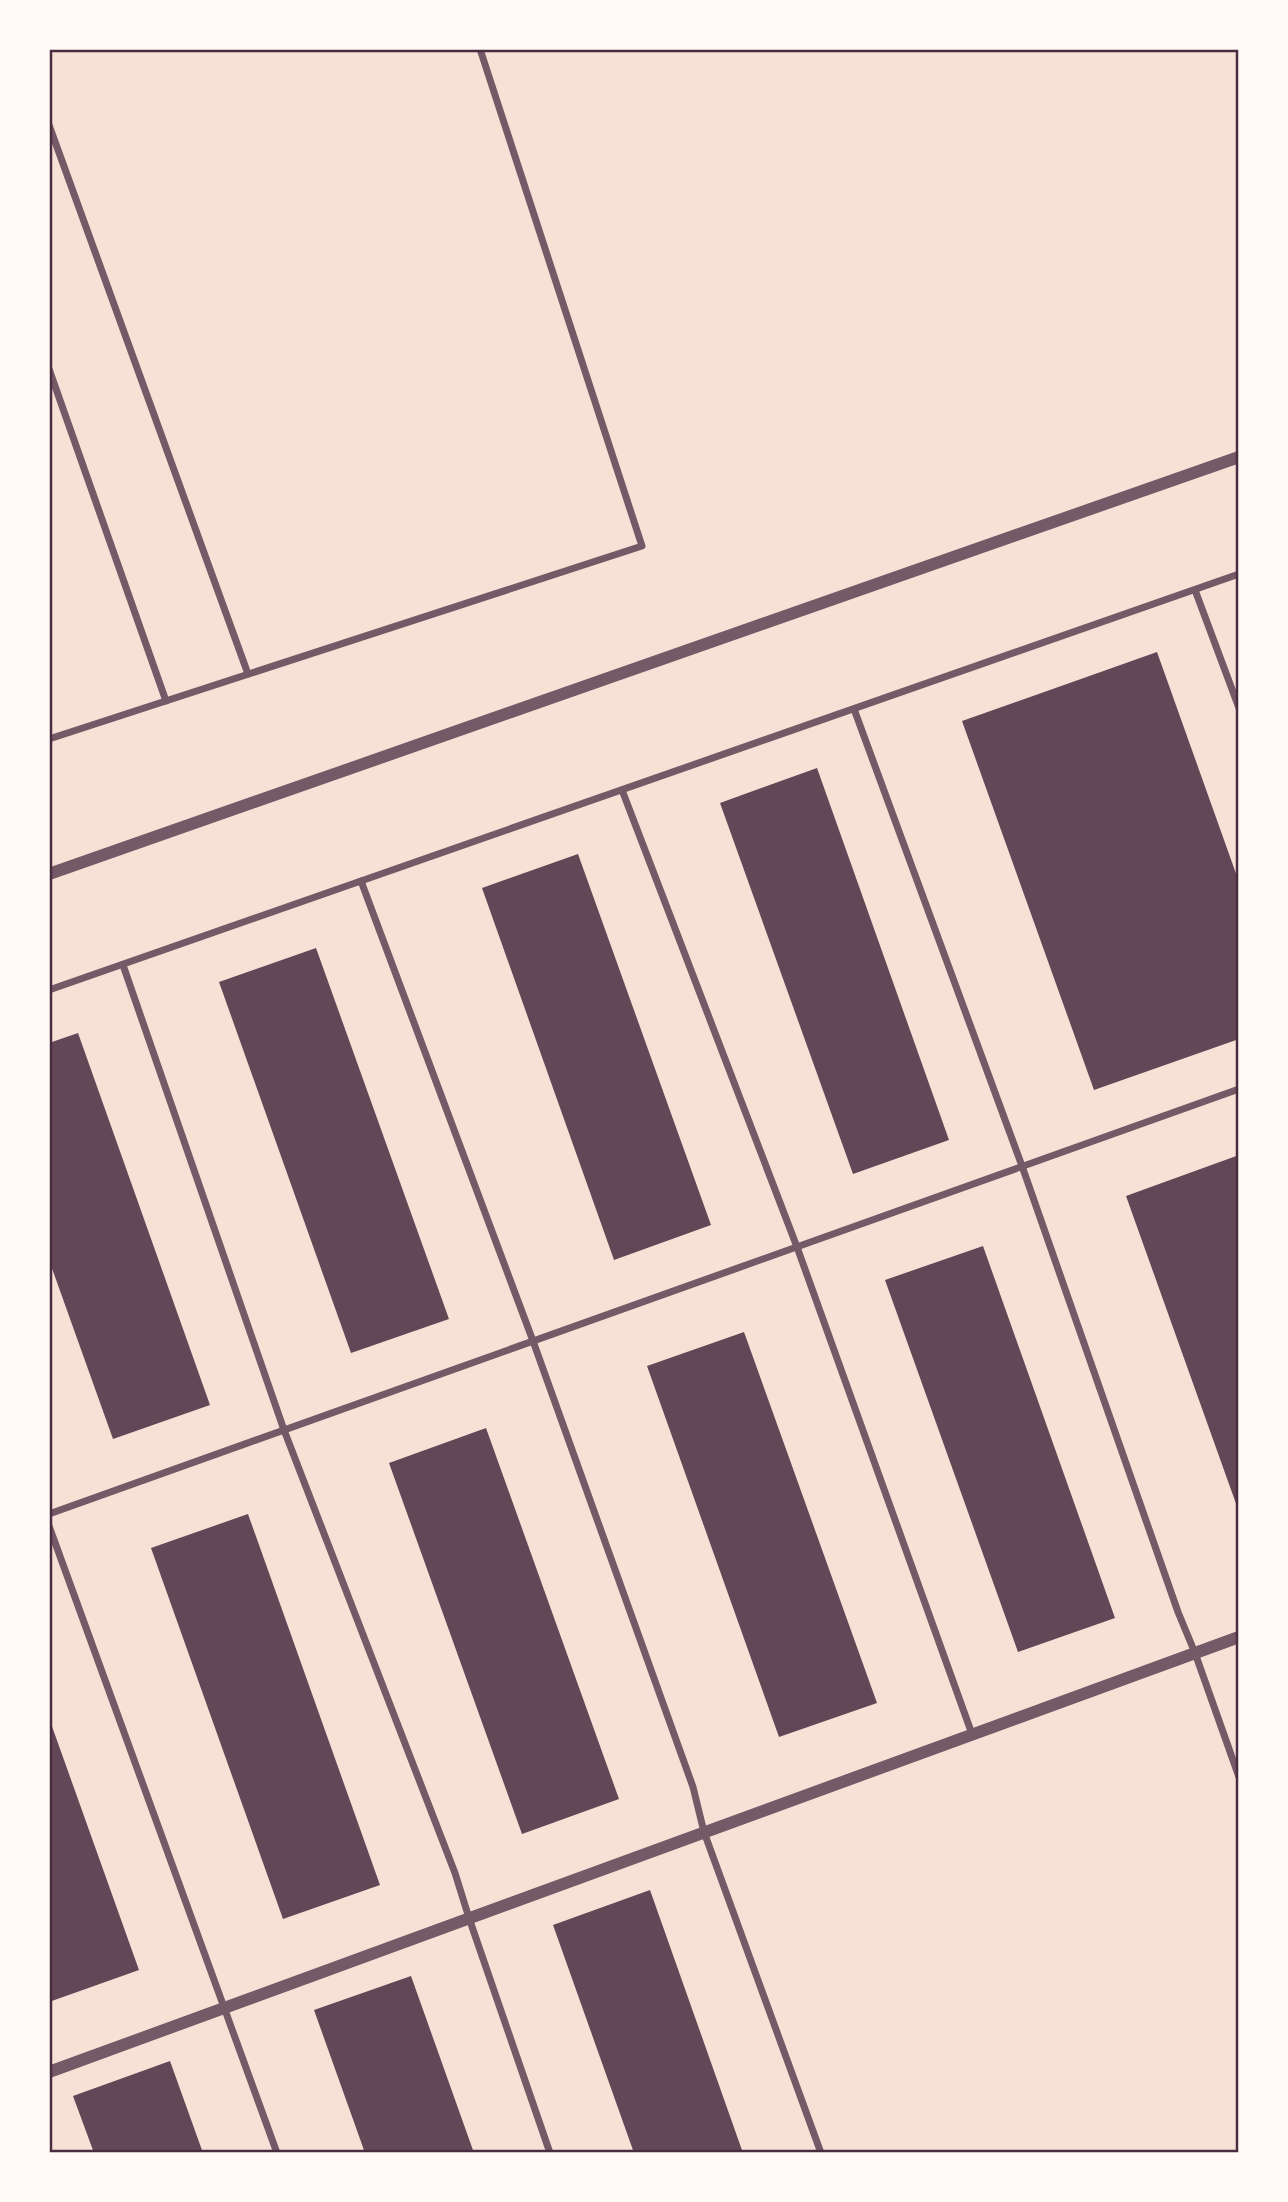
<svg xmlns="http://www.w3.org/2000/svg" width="1288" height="2202" font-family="'Noto Sans',sans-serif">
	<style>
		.building { fill: #644757 }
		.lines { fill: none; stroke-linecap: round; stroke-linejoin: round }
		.minor { stroke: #755966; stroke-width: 7 }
		.tertiary { stroke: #755966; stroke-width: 12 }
		.neatline { fill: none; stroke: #4a2c40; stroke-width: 2.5 }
	</style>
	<rect width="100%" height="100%" fill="#f7e1d7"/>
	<g class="building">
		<polygon points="1157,652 1239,882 1239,1039 1094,1090 962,721"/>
		<polygon points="817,768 949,1140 853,1174 720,803"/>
		<polygon points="578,854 711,1225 614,1260 482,888"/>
		<polygon points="316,948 449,1319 351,1353 219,982"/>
		<polygon points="78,1033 210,1405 113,1439 49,1260 49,1043"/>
		<polygon points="1239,1155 1239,1512 1126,1196"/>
		<polygon points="983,1246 1115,1618 1018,1652 885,1280"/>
		<polygon points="744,1332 877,1703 779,1737 647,1366"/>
		<polygon points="486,1428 619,1799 522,1834 389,1463"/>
		<polygon points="248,1514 380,1885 283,1919 151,1548"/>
		<polygon points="49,1718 139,1970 49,2002"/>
		<polygon points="650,1890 743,2153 634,2153 553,1925"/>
		<polygon points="411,1976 474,2153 365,2153 314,2010"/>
		<polygon points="170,2061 203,2153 94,2153 73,2096"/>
	</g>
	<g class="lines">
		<g class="minor">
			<polyline points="49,125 248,674"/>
			<polyline points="49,369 166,701"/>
			<polyline points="1195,590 1239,708"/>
			<polyline points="854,709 1022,1166 1178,1612 1195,1653 1239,1777"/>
			<polyline points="49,739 642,546 480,49"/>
			<polyline points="622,790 797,1247 972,1734"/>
			<polyline points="361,881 533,1341 693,1787 704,1832 821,2153"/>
			<polyline points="123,965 284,1430 455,1873 469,1918 550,2153"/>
			<polyline points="49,990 1239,574"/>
			<polyline points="49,1514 1239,1089"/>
			<polyline points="49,1526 277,2153"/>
		</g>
		<g class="tertiary">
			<polyline points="49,874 1239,457"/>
			<polyline points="49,2072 1239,1637"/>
		</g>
	</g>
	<rect width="1288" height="2202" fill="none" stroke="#fffaf5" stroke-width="102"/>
	<rect x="51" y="51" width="1186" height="2100" class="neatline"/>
</svg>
